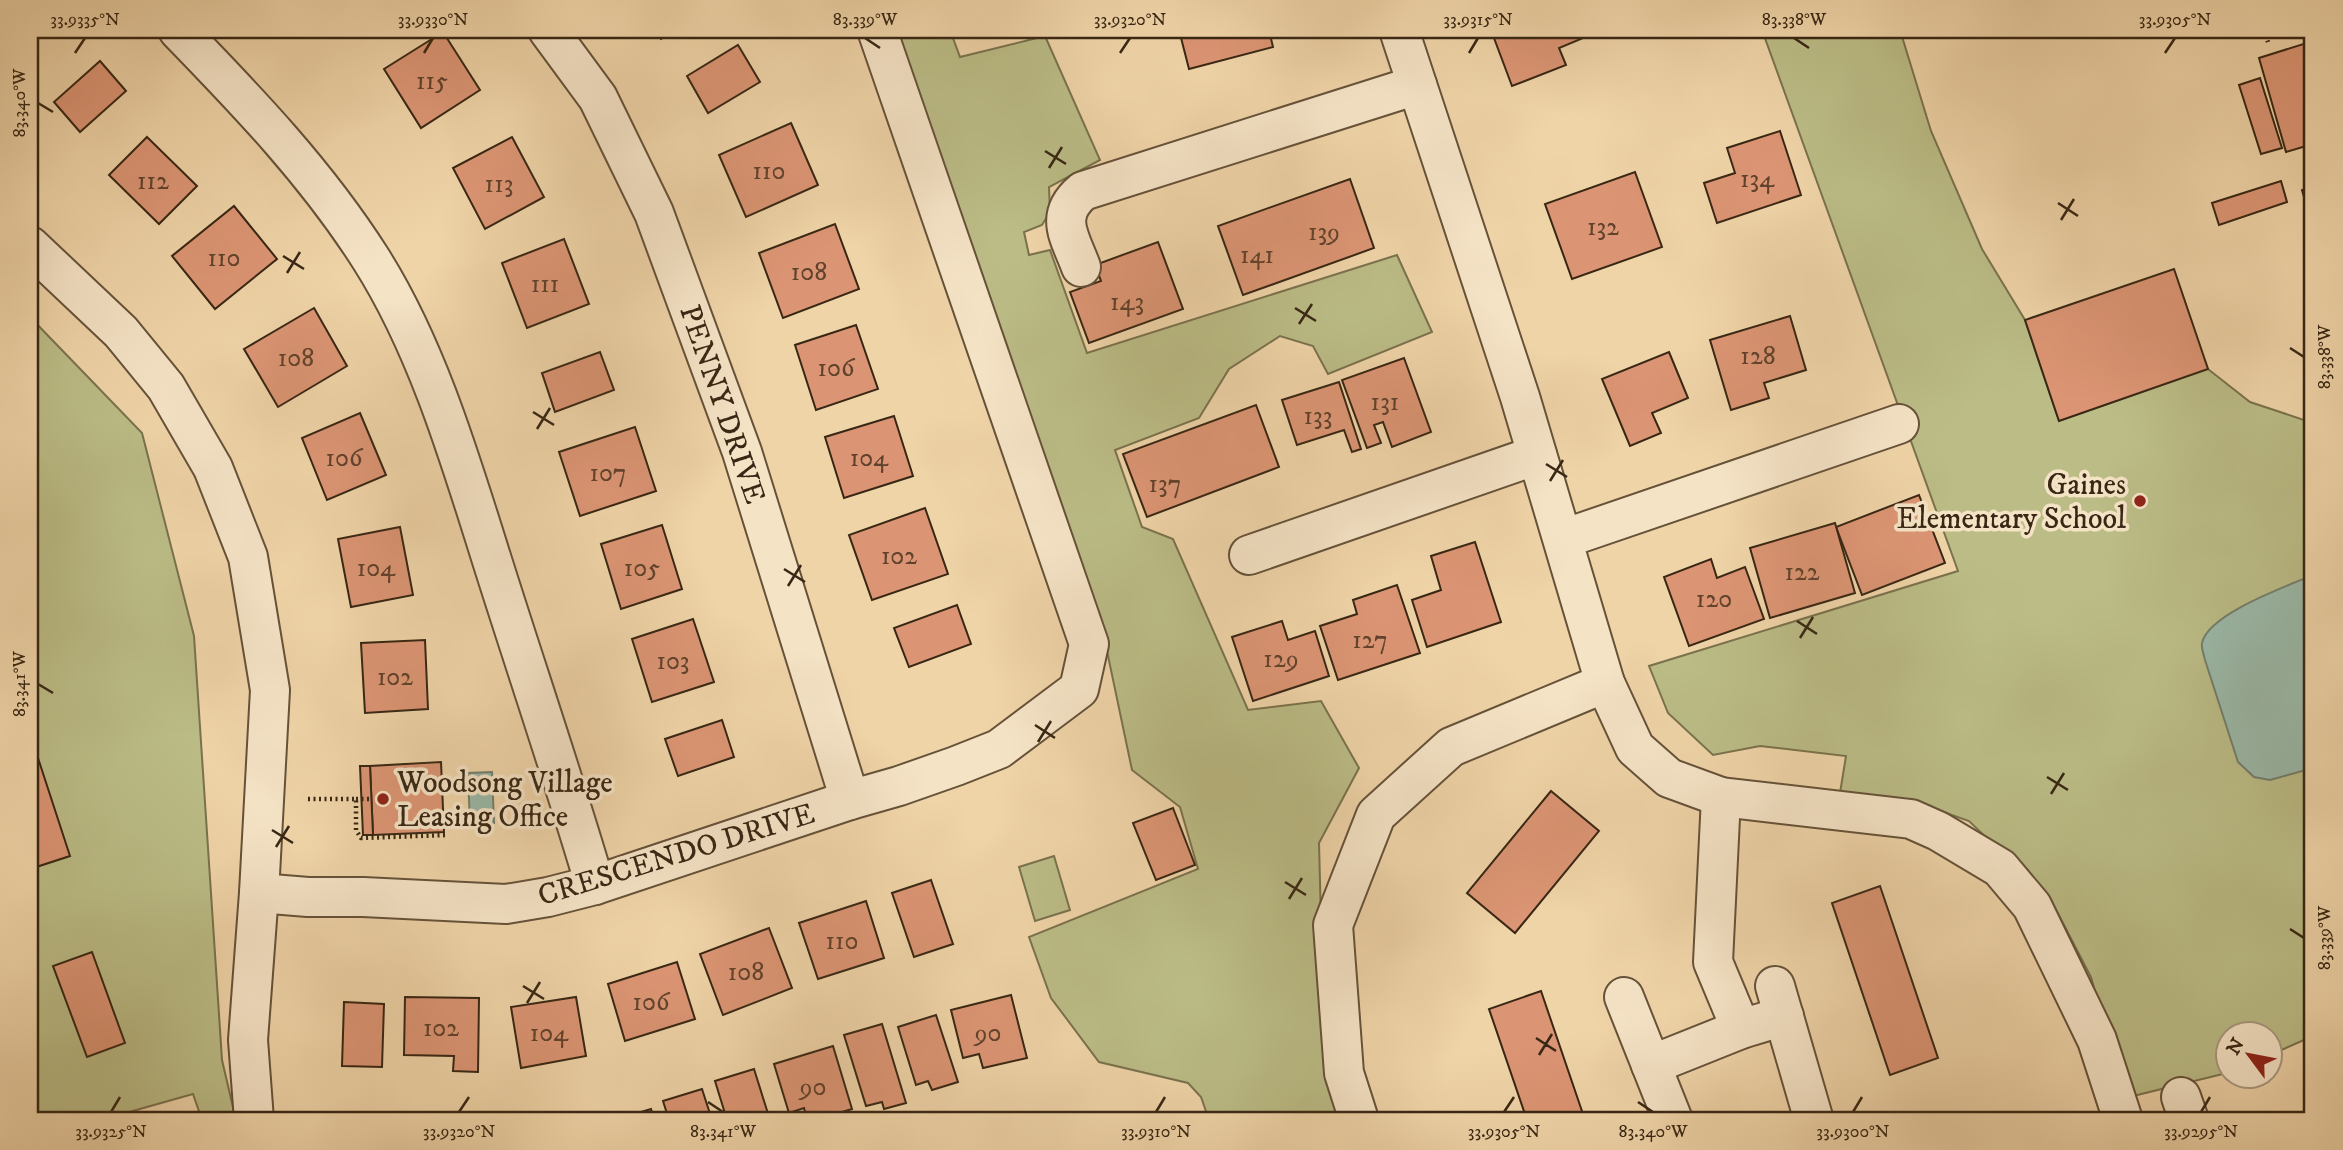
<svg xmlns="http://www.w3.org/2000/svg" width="2343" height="1150" font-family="'IM FELL DW Pica',serif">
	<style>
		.green { fill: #bbbc86; stroke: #7a724d; stroke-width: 2 }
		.water { fill: #9ab8a7; stroke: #737e6c; stroke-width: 2 }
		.building { fill: #dc9574; stroke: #382714; stroke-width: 2 }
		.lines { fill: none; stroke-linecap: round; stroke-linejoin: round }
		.minor-casing { stroke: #665239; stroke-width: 42 }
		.path { stroke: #382714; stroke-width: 4.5; stroke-dasharray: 2 3.5; stroke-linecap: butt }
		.minor { stroke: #f5e3c6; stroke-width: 38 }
		.ticks { fill: none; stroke: #382714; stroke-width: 2.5 }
		.poi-dot { fill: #8f2418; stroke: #f5e3c6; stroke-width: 2.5 }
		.labels { text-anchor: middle; stroke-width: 7; stroke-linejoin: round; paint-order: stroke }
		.number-label { font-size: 26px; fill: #61422c }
		.street-label { font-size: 30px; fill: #382714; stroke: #f5e3c6 }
		.poi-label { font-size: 30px; fill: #382714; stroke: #f5e3c6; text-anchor: end }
		.neatline { fill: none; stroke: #382714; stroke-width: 2.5 }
		.ticks-label { font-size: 18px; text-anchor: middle; fill: #382714 }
	</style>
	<rect width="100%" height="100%" fill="#efd4a8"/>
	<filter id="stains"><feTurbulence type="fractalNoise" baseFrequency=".00286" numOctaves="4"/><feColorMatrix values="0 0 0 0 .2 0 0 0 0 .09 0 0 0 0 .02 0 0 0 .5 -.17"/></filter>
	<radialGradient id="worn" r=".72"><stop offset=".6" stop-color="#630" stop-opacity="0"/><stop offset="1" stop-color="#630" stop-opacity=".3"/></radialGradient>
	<g class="green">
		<polygon points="890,30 950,30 960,57 1045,36 1100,160 1049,187 1050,212 1042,225 1024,232 1029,255 1050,250 1087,353 1397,255 1432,332 1328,374 1313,346 1280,336 1229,369 1199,418 1115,450 1142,527 1173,539 1248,710 1321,701 1359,768 1319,843 1323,997 1356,1120 1209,1120 1201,1097 1188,1083 1099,1062 1051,998 1029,937 1198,869 1180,807 1132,770 1107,651"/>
		<polygon points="1762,30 1900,30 1931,131 1982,249 2025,320 2059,421 2208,369 2250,402 2313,423 2313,1036 2270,1055 2270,1034 2228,1034 2227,1073 2125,1098 2091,977 2050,898 1969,821 1921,804 1840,793 1846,756 1760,746 1713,755 1668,713 1649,666 1958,571"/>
		<polygon points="30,317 142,433 194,636 222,1060 236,1120 202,1120 193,1094 101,1120 30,1120"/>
		<polygon points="1054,856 1070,910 1035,921 1019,867"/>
	</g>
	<g class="water">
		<path d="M2313,575V768L2270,780L2254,777L2238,762L2205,660C2204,655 2201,648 2202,643C2208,614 2287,586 2313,575Z"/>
		<polygon points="492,772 494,823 470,824 468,773"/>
	</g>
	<g class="building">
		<polygon points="654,30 675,30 661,39"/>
		<polygon points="1179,30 1269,30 1273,47 1189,69"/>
		<polygon points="1491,30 1586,30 1588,36 1559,48 1566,65 1512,86"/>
		<polygon points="443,32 480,90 421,128 384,69"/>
		<polygon points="2313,41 2313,144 2286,152 2259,58"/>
		<polygon points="738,45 760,82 708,113 687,76"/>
		<polygon points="100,61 126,91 80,132 54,102"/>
		<polygon points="2260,78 2282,148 2261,154 2239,85"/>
		<polygon points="791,123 818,185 746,217 719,155"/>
		<polygon points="1780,131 1801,195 1717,223 1704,183 1735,173 1727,148"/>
		<polygon points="147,137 197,186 159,224 109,175"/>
		<polygon points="512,137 544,197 485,229 453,168"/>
		<polygon points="1635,172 1662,247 1572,279 1545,204"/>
		<polygon points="1350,179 1374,248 1243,295 1218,226"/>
		<polygon points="2281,181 2287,202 2219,225 2212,203"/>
		<polygon points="2313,186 2313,228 2302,190"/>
		<polygon points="234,206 277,259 215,309 172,256"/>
		<polygon points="835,224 859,289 783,318 759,253"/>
		<polygon points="564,239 589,304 527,328 502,263"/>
		<polygon points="1158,242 1183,309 1089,343 1070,292 1101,281 1095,265"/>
		<polygon points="2174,269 2208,369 2059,421 2025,320"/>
		<polygon points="314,308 347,366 278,407 244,349"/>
		<polygon points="1790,316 1806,370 1764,383 1769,398 1731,410 1710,340"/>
		<polygon points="856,325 878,389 816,410 795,345"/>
		<polygon points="600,352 614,390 555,412 542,373"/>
		<polygon points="1669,352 1688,398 1652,413 1661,433 1630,446 1602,379"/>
		<polygon points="1404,358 1431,432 1392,447 1383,422 1374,425 1381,443 1367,448 1342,380"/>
		<polygon points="1339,382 1361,449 1352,452 1344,430 1297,445 1282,400"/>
		<polygon points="1256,405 1279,467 1147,517 1123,454"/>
		<polygon points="360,413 386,475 327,500 302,438"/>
		<polygon points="894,416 913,476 844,498 825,437"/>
		<polygon points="635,427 656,491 580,516 559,452"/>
		<polygon points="1919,495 1945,563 1862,595 1836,527"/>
		<polygon points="925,508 948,574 872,600 849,535"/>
		<polygon points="1835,523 1855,593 1770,618 1750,548"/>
		<polygon points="662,525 682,589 621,609 601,544"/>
		<polygon points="400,527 413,595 351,607 338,539"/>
		<polygon points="1475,542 1501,622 1427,647 1412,600 1441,590 1431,556"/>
		<polygon points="1711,559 1717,578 1745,567 1764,619 1689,646 1664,577"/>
		<polygon points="1397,585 1420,653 1338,680 1320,626 1357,614 1353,600"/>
		<polygon points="957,605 971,644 909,667 894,628"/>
		<polygon points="693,619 714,682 652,702 632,639"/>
		<polygon points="1282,621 1288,640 1315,631 1329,676 1253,701 1232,637"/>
		<polygon points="425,640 428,709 365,713 361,643"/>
		<polygon points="722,720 734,757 678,776 665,739"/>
		<polygon points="38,758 70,856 30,869 30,761"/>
		<polygon points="441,762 444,832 373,835 370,766"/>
		<polygon points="360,766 370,766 373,835 363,835"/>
		<polygon points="1551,791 1599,831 1515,933 1467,893"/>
		<polygon points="1173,808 1195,865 1156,880 1133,823"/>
		<polygon points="931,880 953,944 914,957 892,893"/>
		<polygon points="1880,886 1938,1058 1890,1075 1832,903"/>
		<polygon points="866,901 884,958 818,979 799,923"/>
		<polygon points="769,928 792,988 723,1015 700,954"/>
		<polygon points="92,952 125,1043 87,1057 53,966"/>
		<polygon points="677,962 695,1019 625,1041 608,984"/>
		<polygon points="1541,991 1585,1120 1527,1120 1489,1009"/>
		<polygon points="1011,995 1027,1058 983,1068 979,1054 963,1058 951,1010"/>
		<polygon points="405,997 479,998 478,1072 453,1071 454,1056 404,1055"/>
		<polygon points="576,997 586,1056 521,1068 511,1007"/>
		<polygon points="344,1002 384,1004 382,1067 342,1066"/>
		<polygon points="936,1015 958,1082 932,1090 928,1081 916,1085 898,1027"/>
		<polygon points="882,1024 906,1103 884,1109 882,1102 866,1106 844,1035"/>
		<polygon points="833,1046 852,1109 815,1120 807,1120 804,1108 789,1113 774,1064"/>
		<polygon points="754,1069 770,1120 727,1120 715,1081"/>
		<polygon points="702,1089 712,1120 669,1120 663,1101"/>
		<polygon points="651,1109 654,1120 614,1120"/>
	</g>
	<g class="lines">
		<defs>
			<g id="minor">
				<path d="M178,30C248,102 317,174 371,259C430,352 463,469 496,573C529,677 564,780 595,885"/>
				<polyline points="548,30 598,98 654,213 742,452 850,800"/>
				<polyline points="1399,30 1520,397 1605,683 1635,748 1669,778 1721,797 1911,819 1938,831 2000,868 2032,906 2097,1040 2123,1120"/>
				<polyline points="30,246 121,332 166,387 213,468 248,557 270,690 259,893 248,1040 254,1120"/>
				<path d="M1081,267C1070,237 1053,216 1083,191L1417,85"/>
				<polyline points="1563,539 1899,424"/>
				<polyline points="1249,555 1537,455"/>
				<polyline points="1721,797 1713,962 1741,1029"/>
				<polyline points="259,893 308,897 363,897 506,904 548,897 595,885 850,800 899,786 956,766 999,749 1079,689 1089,644 877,30"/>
				<polyline points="1775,986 1813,1117"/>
				<polyline points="1624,997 1673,1120"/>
				<polyline points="1651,1065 1741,1029 1784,1016"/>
				<polyline points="2181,1097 2189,1120"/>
				<polyline points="1359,1120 1344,1073 1333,925 1376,815 1451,747 1605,683"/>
			</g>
		</defs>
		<use href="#minor" class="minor-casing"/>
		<g class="path">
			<polyline points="2264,30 2268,42"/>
			<polyline points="308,799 356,799 356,830 361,838 448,835"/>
			<polyline points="356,799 371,799"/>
		</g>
		<use href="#minor" class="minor"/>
	</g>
	<path class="ticks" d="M865,38L880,48M1794,38L1809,48M75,53L85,38M424,53L433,38M1120,53L1130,38M1469,53L1478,38M2165,53L2175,38M38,103L53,112M1045,151L1066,164M1049,168L1062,147M2058,203L2078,216M2061,220L2074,199M283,256L304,269M287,273L300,252M1295,308L1316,321M1299,324L1312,304M2290,348L2304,357M533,412L554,425M537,429L550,408M1546,464L1567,477M1550,481L1563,460M784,569L805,582M788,586L801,565M1797,621L1817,634M1800,638L1813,617M38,684L53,693M1035,725L1055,738M1038,742L1051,721M2047,777L2068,790M2051,794L2064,773M272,830L293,843M276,847L289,826M1285,882L1306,895M1289,899L1302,878M2290,929L2304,938M523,986L544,999M527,1003L540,982M1536,1038L1556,1051M1539,1055L1552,1034M708,1102L723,1112M1638,1102L1653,1112M111,1112L120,1097M459,1112L469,1097M1156,1112L1165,1097M1504,1112L1514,1097M1853,1112L1862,1097M2201,1112L2210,1097"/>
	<g class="poi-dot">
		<circle cx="2140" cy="501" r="7"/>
		<circle cx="383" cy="799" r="7"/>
	</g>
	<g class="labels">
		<g class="number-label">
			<text x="432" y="89">115</text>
			<text x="769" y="179">110</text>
			<text x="1757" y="187">134</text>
			<text x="153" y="189">112</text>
			<text x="499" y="192">113</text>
			<text x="1603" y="235">132</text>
			<text x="1324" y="240">139</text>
			<text x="1257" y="263">141</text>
			<text x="224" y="266">110</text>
			<text x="809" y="280">108</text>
			<text x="545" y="292">111</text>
			<text x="1127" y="310">143</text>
			<text x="1758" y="364">128</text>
			<text x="296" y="366">108</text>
			<text x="836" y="376">106</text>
			<text x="1385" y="410">131</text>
			<text x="1318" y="424">133</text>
			<text x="344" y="466">106</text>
			<text x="869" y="466">104</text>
			<text x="608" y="481">107</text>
			<text x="1165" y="492">137</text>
			<text x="899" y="564">102</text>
			<text x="376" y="576">104</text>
			<text x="642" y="576">105</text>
			<text x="1802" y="580">122</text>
			<text x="1714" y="607">120</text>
			<text x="1370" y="648">127</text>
			<text x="1281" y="667">129</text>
			<text x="673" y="669">103</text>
			<text x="395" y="685">102</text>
			<text x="842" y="949">110</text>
			<text x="746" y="980">108</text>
			<text x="651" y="1010">106</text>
			<text x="441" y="1036">102</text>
			<text x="549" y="1041">104</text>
			<text x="988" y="1041">90</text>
			<text x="813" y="1095">90</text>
		</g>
		<g class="street-label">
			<text transform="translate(723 404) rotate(71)" y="10">PENNY DRIVE</text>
			<text transform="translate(676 854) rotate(-17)" y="10">CRESCENDO DRIVE</text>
		</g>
		<g class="poi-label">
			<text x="2126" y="494">Gaines<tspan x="2126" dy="34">Elementary School</tspan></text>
			<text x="397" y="792" text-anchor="start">Woodsong Village<tspan x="397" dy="34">Leasing Office</tspan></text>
		</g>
	</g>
	<rect width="2343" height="1150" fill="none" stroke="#efd4a8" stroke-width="77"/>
	<g transform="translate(2249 1055) rotate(302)"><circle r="33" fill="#f5e3c6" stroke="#a9987f" stroke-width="2"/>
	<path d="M0-5L12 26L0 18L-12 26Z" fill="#8f2418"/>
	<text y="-10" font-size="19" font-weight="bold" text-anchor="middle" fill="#382714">N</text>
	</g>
	<rect x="38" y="38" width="2266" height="1074" class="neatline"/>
	<g class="ticks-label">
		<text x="85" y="25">33.9335°N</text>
		<text x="433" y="25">33.9330°N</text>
		<text x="865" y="25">83.339°W</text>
		<text x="1130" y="25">33.9320°N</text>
		<text x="1478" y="25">33.9315°N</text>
		<text x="1794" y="25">83.338°W</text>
		<text x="2175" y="25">33.9305°N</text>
		<text transform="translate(19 103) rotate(-90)" y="6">83.340°W</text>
		<text transform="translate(2324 357) rotate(-90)" y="6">83.338°W</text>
		<text transform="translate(19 684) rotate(-90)" y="6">83.341°W</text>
		<text transform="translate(2324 938) rotate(-90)" y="6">83.339°W</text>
		<text x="111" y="1137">33.9325°N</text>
		<text x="459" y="1137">33.9320°N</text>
		<text x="723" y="1137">83.341°W</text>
		<text x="1156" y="1137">33.9310°N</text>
		<text x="1504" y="1137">33.9305°N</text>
		<text x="1653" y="1137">83.340°W</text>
		<text x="1853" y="1137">33.9300°N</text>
		<text x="2201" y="1137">33.9295°N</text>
	</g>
	<rect width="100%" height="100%" filter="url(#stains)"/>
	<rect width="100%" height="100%" fill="url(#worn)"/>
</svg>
